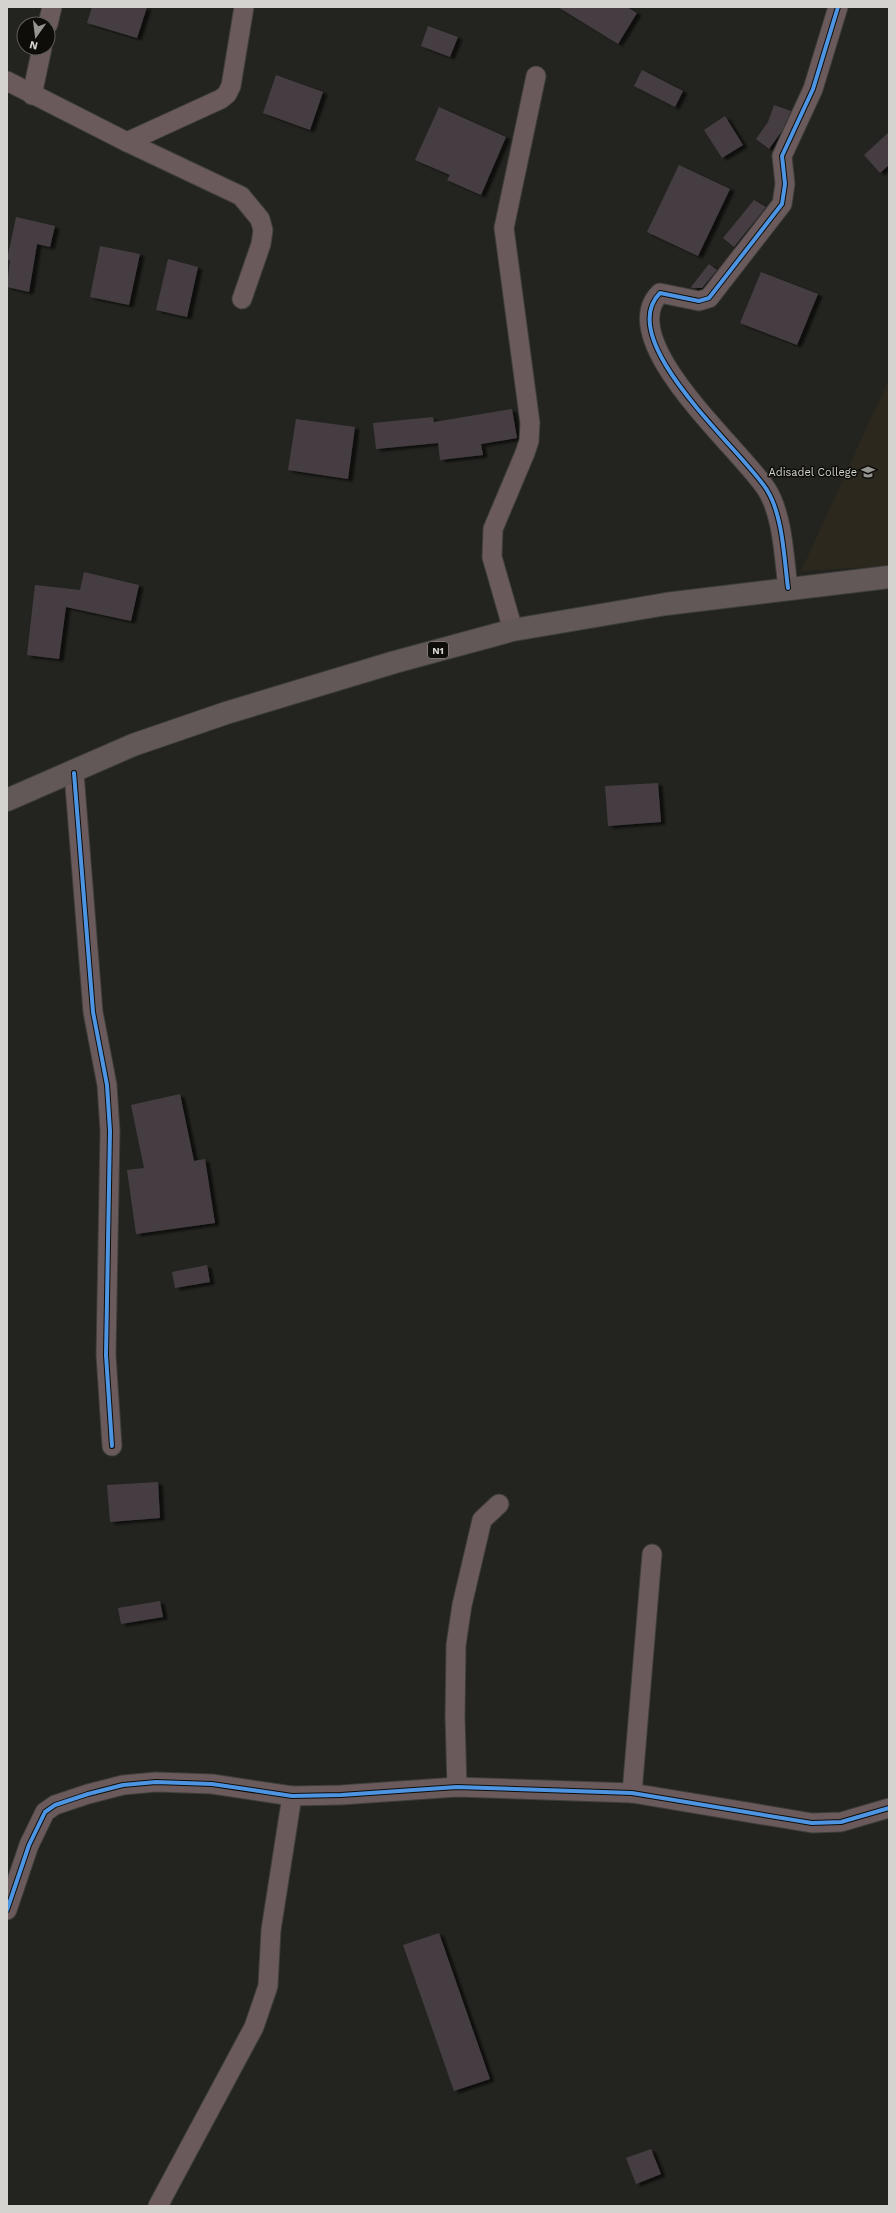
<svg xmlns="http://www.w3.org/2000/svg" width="896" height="2213" font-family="'Work Sans',sans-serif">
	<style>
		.built { fill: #2c281d }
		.building { fill: #453e43; filter: url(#shadow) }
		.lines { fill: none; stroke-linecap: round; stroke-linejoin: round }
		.minor-casing { stroke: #3e3e3c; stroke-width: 21 }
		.highway-casing { stroke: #3e3e3c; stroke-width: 24 }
		.minor { stroke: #6a5a5c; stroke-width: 19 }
		.highway { stroke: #635858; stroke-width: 22 }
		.cycleway-casing { stroke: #0e0d0a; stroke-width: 6 }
		.cycleway { stroke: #4d94e3; stroke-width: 4 }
		.labels { text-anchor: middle; stroke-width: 3; stroke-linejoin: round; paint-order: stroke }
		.shield { fill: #0e0d0a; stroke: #999894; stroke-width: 1 }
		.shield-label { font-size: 10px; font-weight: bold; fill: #d4d3cf }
		.poi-label { font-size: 11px; fill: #d4d3cf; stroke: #0e0d0a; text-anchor: end }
	</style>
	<defs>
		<filter id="shadow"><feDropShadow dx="4.5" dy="2.5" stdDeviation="1" flood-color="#0009"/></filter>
	</defs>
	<rect width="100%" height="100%" fill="#23231f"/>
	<polygon class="built" points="889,379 889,566 801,571"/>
	<g class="building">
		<polygon points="92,7 147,7 137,38 87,23"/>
		<polygon points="558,7 627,7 637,13 618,44"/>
		<polygon points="428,26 458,37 450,57 421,46"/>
		<polygon points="642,70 683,91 675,107 634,86"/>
		<polygon points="276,75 323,92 310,130 263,113"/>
		<polygon points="774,105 791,111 782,131 769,149 756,139 768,122"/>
		<polygon points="439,107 506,137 481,195 447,180 450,175 415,160"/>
		<polygon points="725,116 743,145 722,158 704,130"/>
		<polygon points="889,132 889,165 880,173 864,155"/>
		<polygon points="679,165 730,189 698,256 647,232"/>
		<polygon points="754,200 766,207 734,247 723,238"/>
		<polygon points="16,217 55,226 50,247 37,244 29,292 7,287 10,260 7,260"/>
		<polygon points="100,246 140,254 129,305 90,297"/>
		<polygon points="168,259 198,267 187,317 156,310"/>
		<polygon points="709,264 717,270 702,288 692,288 691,287"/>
		<polygon points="761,272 818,294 797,345 740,323"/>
		<polygon points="512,409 517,438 481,444 483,455 440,460 438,443 376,449 373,423 433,417 434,422"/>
		<polygon points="296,419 355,427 348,479 288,470"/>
		<polygon points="84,572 139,585 131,621 66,607 59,659 27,655 35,585 80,590"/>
		<polygon points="658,783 661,822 608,826 605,786"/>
		<polygon points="180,1094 194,1161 205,1159 215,1223 136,1234 127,1170 144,1168 131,1105"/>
		<polygon points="207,1265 210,1282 175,1288 172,1272"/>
		<polygon points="158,1482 160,1518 110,1522 107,1485"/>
		<polygon points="160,1601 163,1617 121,1624 118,1608"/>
		<polygon points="439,1933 490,2079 454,2091 403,1945"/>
		<polygon points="651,2149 661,2174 636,2184 626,2158"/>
	</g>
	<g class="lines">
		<defs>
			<g id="minor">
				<polyline points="48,24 52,7"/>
				<polyline points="7,81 127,142 241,196 260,219 263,230 261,244 242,299"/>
				<polyline points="32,95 42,48"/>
				<polyline points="127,142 221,99 227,94 231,86 244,7"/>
				<path d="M788,588C784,558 783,516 767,490C743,451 612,341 660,293L699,301L709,298L782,204L785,184L782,156L813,89L838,7"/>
				<polyline points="513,630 492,557 493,529 525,453 529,441 530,423 504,228 536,76"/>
				<polyline points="74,773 93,1012 107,1085 110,1131 106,1355 112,1446"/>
				<polyline points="457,1787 455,1717 456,1645 462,1605 482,1520 499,1504"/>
				<polyline points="632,1793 652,1554"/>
				<polyline points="7,1910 29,1845 45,1812 55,1805 88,1794 123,1785 156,1782 212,1784 292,1796 341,1795 457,1787 632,1793 812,1823 841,1822 889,1808"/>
				<polyline points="158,2206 254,2027 268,1986 271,1930 292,1796"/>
			</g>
			<polyline id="highway" points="7,800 133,745 226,713 395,662 513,630 666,604 889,577"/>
		</defs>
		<use href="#minor" class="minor-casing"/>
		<use href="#highway" class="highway-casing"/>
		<use href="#minor" class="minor"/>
		<use href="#highway" class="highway"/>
		<defs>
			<g id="cycleway">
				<path d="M788,588C784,558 783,516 767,490C743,451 612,341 660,293L699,301L709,298L782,204L785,184L782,156L813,89L838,7"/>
				<polyline points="74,773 93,1012 107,1085 110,1131 106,1355 112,1446"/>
				<polyline points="7,1910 29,1845 45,1812 55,1805 88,1794 123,1785 156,1782 212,1784 292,1796 341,1795 457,1787 632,1793 812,1823 841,1822 889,1808"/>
			</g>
		</defs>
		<use href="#cycleway" class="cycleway-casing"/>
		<use href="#cycleway" class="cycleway"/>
	</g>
	<defs>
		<symbol id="school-bare" viewBox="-9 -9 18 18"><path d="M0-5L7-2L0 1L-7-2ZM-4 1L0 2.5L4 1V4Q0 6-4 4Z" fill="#969591" stroke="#0e0d0a" stroke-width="2.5" paint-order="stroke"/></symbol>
	</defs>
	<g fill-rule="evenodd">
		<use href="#school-bare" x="858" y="462" width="20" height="20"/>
	</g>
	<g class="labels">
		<rect class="shield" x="428" y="642" width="20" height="16" rx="3"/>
		<g class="shield-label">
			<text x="438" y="654">N1</text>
		</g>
		<g class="poi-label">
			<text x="857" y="476">Adisadel College</text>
		</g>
	</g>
	<rect width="896" height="2213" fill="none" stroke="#d4d3cf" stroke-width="16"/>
	<g transform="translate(36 36) rotate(194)"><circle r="19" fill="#0e0d0a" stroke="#5d5c59"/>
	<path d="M0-3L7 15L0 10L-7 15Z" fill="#969591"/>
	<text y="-6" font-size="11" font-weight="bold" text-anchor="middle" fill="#d4d3cf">N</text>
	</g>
</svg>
